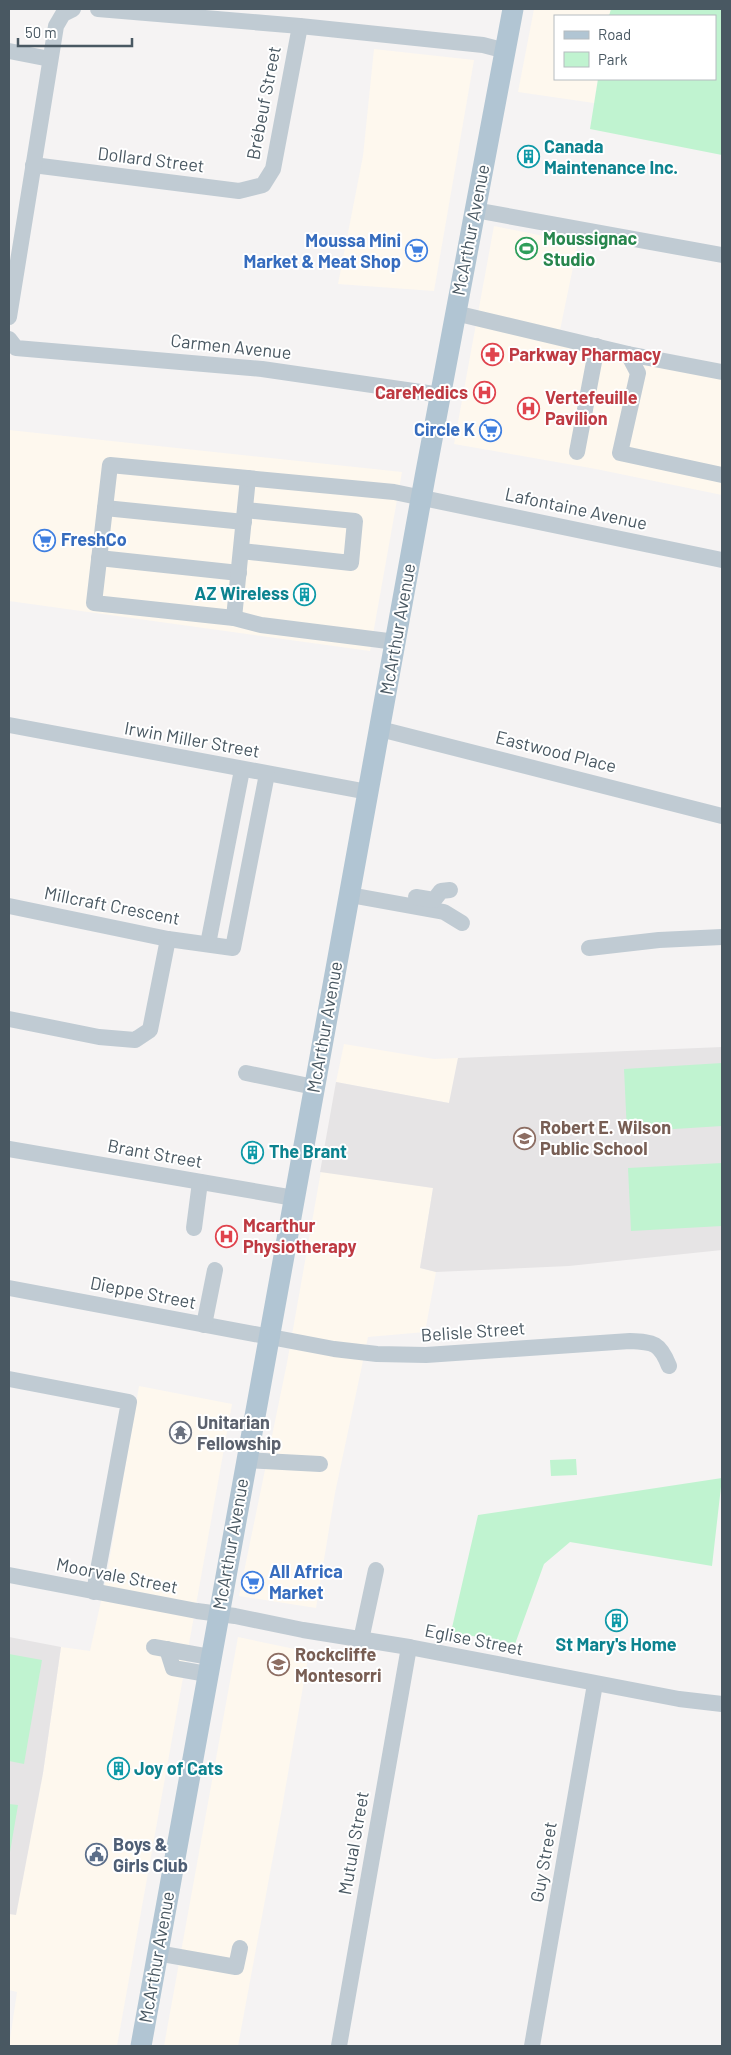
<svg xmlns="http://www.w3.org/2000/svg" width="731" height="2055" font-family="Barlow,sans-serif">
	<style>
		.commercial { fill: #fef8ee }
		.education { fill: #e6e4e5 }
		.green { fill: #c0f3d0 }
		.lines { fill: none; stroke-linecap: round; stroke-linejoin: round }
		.minor { stroke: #c0cbd3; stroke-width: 16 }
		.major { stroke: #b1c5d3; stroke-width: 21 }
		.labels { text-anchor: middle; stroke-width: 4; stroke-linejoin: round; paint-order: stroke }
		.street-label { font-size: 18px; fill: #495862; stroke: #fff }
		.culture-label { font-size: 18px; font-weight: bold; fill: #0d838f; stroke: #fff; text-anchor: start }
		.leisure-label { font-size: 18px; font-weight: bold; fill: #27864d; stroke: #fff; text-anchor: start }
		.shop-label { font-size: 18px; font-weight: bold; fill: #366cbe; stroke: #fff; text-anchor: end }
		.health-label { font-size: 18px; font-weight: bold; fill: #be3a42; stroke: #fff; text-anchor: start }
		.education-label { font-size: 18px; font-weight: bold; fill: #785e54; stroke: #fff; text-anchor: start }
		.worship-label { font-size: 18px; font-weight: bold; fill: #5b616d; stroke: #fff; text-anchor: start }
		.service-label { font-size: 18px; font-weight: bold; fill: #4e5e75; stroke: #fff; text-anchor: start }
	</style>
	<rect width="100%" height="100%" fill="#f5f3f3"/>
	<g class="commercial">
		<polygon points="534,9 611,10 609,16 555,16 555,79 598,79 594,103 518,92"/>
		<polygon points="374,49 474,60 434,291 338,284 363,156"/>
		<polygon points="494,226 578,243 559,335 722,364 722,495 596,469 454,444"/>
		<polygon points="9,430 402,472 370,651 9,601"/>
		<polygon points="344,1044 434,1059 458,1058 449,1103 336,1082"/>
		<polygon points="321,1171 433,1188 420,1268 436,1272 425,1332 368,1337 335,1493 316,1608 239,1596 287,1363"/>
		<polygon points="139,1386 232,1404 117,2046 9,2046 17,1992 9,1990 9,1914 16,1914 43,1773 61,1647 90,1651 107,1574"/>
		<polygon points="238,1637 309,1652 282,1808 238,2046 164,2046"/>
	</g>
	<g class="education">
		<polygon points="722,1047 722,1250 569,1266 436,1272 420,1268 433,1188 320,1172 336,1082 449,1103 458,1058"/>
		<polygon points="9,1637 61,1647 43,1773 16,1915 9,1914"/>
	</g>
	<g class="green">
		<polygon points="611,9 722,9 722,155 590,129 598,79 715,79 715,16 609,16"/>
		<polygon points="722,1063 722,1126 627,1132 624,1069"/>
		<polygon points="722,1163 722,1226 631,1231 628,1168"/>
		<polygon points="576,1459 577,1475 551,1476 550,1460"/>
		<polygon points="722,1478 712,1566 570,1542 544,1564 515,1644 451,1632 478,1515"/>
		<polygon points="9,1654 42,1660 24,1764 9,1761"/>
		<polygon points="9,1804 18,1805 9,1858"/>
	</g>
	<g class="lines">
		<g class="minor">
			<polyline points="98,9 300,26 483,45 506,51"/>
			<polyline points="9,51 50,59"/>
			<polyline points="33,165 239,191 263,185 273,169 300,26"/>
			<polyline points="475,210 722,255"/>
			<polyline points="455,313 628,354 638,373 620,453 722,475"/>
			<polyline points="9,317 56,26 63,14 73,9"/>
			<polyline points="9,339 16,348 262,369 441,395"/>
			<polyline points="628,354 722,372"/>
			<polyline points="577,452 597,346"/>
			<polyline points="105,508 244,522"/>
			<polyline points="241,551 351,563 355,521 245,510"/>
			<polyline points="99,558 239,573"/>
			<polyline points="234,618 248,478"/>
			<polyline points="396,642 261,625 234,618 94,603 110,465 394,492 722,560"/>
			<polyline points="9,725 368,792"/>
			<polyline points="380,729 722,816"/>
			<polyline points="350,895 444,912 462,923"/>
			<polyline points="416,897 434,900 441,891 450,890"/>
			<polyline points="9,906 168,939 233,948 267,774"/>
			<polyline points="208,944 242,770"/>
			<polyline points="589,948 659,940 722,937"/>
			<polyline points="9,1019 99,1037 135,1040 150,1030 168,939"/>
			<polyline points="246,1073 314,1087"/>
			<polyline points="9,1149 294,1198"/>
			<polyline points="194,1228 200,1182"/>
			<path d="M9,1288L334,1349L377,1354L426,1355L630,1341C654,1342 660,1343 669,1366"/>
			<polyline points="204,1325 215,1270"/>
			<polyline points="9,1379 129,1402 94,1592"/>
			<polyline points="246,1460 320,1464"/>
			<polyline points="9,1575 197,1611 235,1616 303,1630 409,1647 679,1699 722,1704"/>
			<polyline points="361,1640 376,1570"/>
			<polyline points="154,1647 210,1657"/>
			<polyline points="167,1649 173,1668 207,1674"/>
			<polyline points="157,1953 236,1967 240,1948"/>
			<polyline points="339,2046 409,1647"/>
			<polyline points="532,2046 595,1684"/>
		</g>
		<polyline class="major" points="141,2046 425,477 513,9"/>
	</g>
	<defs>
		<symbol id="building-ring" viewBox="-11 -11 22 22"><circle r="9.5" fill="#fff" stroke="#0f9aa8" stroke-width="1.5"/><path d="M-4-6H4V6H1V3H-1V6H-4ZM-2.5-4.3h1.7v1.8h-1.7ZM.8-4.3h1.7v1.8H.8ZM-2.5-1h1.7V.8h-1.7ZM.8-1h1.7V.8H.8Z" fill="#0f9aa8"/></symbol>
		<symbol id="stadium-ring" viewBox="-11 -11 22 22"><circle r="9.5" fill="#fff" stroke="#2e9e5b" stroke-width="1.5"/><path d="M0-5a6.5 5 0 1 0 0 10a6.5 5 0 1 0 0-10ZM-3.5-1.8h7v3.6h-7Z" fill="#2e9e5b"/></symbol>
		<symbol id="supermarket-ring" viewBox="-11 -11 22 22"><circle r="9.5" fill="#fff" stroke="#3f7fe0" stroke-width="1.5"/><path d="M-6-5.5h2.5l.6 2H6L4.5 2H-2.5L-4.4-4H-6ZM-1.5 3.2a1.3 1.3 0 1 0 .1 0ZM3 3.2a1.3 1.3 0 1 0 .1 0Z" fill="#3f7fe0"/></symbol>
		<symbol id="pharmacy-ring" viewBox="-11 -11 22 22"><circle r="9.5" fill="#fff" stroke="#e0444e" stroke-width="1.5"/><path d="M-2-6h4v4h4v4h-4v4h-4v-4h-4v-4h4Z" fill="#e0444e"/></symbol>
		<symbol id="hospital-ring" viewBox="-11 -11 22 22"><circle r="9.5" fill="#fff" stroke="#e0444e" stroke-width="1.5"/><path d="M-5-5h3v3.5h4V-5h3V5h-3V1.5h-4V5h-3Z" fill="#e0444e"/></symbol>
		<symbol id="school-ring" viewBox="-11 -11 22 22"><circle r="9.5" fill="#fff" stroke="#8d6e63" stroke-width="1.5"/><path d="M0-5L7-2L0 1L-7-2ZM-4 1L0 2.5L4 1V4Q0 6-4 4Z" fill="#8d6e63"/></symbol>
		<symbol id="temple-ring" viewBox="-11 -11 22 22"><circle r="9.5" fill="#fff" stroke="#6b7280" stroke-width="1.5"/><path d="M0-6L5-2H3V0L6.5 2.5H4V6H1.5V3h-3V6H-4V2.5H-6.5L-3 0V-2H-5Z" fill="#6b7280"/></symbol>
		<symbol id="civic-ring" viewBox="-11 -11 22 22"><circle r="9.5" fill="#fff" stroke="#5c6f8a" stroke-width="1.5"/><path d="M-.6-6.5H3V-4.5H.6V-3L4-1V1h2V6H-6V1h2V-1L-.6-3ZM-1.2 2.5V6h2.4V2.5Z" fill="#5c6f8a"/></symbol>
	</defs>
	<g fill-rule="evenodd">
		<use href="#building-ring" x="516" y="144" width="25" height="25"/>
		<use href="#stadium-ring" x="514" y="236" width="25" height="25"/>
		<use href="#supermarket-ring" x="404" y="238" width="25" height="25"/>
		<use href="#pharmacy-ring" x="480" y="342" width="25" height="25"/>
		<use href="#hospital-ring" x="472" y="380" width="25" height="25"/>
		<use href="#hospital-ring" x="516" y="396" width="25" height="25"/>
		<use href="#supermarket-ring" x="478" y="418" width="25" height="25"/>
		<use href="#supermarket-ring" x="32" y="528" width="25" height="25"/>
		<use href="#building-ring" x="292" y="582" width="25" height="25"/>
		<use href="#school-ring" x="512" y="1126" width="25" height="25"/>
		<use href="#building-ring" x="240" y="1140" width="25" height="25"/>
		<use href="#hospital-ring" x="214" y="1224" width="25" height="25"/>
		<use href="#temple-ring" x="168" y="1420" width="25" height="25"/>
		<use href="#supermarket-ring" x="240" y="1570" width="25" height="25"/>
		<use href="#building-ring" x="604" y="1608" width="25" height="25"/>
		<use href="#school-ring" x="266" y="1652" width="25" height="25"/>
		<use href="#building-ring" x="106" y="1756" width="25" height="25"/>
		<use href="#civic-ring" x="84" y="1842" width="25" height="25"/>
	</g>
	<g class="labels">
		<g class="street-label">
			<text transform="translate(264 103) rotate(-79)" y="6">Brébeuf Street</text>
			<text transform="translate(151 160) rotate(7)" y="6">Dollard Street</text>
			<text transform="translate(471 230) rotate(-79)" y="6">McArthur Avenue</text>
			<text transform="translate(231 347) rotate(6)" y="6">Carmen Avenue</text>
			<text transform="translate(576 509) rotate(12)" y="6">Lafontaine Avenue</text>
			<text transform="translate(398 629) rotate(-80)" y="6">McArthur Avenue</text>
			<text transform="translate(192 740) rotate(10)" y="6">Irwin Miller Street</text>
			<text transform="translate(556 752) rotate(14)" y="6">Eastwood Place</text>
			<text transform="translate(112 906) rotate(11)" y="6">Millcraft Crescent</text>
			<text transform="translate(325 1027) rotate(-80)" y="6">McArthur Avenue</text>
			<text transform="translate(155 1154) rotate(10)" y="6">Brant Street</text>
			<text transform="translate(143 1293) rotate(11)" y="6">Dieppe Street</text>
			<text transform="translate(473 1332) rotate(-4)" y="6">Belisle Street</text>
			<text transform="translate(231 1544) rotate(-80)" y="6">McArthur Avenue</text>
			<text transform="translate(117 1576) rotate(11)" y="6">Moorvale Street</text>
			<text transform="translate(474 1640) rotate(11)" y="6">Eglise Street</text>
			<text transform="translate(354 1843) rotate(-80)" y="6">Mutual Street</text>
			<text transform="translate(544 1862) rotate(-80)" y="6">Guy Street</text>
			<text transform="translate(157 1957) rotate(-80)" y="6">McArthur Avenue</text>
		</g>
		<g class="culture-label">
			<text x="544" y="153">Canada<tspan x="544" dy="21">Maintenance Inc.</tspan></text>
			<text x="289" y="600" text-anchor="end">AZ Wireless</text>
			<text x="269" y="1158">The Brant</text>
			<text x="616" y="1651" text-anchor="middle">St Mary's Home</text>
			<text x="134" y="1775">Joy of Cats</text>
		</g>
		<g class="leisure-label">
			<text x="543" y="245">Moussignac<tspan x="543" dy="21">Studio</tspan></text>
		</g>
		<g class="shop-label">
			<text x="401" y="247">Moussa Mini<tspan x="401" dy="21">Market &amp; Meat Shop</tspan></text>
			<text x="475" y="436">Circle K</text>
			<text x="61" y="546" text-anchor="start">FreshCo</text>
			<text x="269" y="1578" text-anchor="start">All Africa<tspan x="269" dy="21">Market</tspan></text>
		</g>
		<g class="health-label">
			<text x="509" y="361">Parkway Pharmacy</text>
			<text x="468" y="399" text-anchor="end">CareMedics</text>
			<text x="545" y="404">Vertefeuille<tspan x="545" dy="21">Pavilion</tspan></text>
			<text x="243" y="1232">Mcarthur<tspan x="243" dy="21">Physiotherapy</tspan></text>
		</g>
		<g class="education-label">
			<text x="540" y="1134">Robert E. Wilson<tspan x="540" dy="21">Public School</tspan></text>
			<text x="295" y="1661">Rockcliffe<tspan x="295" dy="21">Montesorri</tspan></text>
		</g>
		<g class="worship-label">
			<text x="197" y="1429">Unitarian<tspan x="197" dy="21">Fellowship</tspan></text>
		</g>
		<g class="service-label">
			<text x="113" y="1851">Boys &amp;<tspan x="113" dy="21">Girls Club</tspan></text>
		</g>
	</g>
	<rect width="731" height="2055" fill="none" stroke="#495862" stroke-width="20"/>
	<rect x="554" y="15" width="162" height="65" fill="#ffffff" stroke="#b6bcc0"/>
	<rect x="564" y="31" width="25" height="8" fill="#b1c5d3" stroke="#b6bcc0"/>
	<text x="598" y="40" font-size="15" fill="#495862">Road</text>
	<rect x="564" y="52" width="25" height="15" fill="#c0f3d0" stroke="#b6bcc0"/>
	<text x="598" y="65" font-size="15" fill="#495862">Park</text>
	<path d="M18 38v8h114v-8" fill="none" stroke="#495862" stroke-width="2.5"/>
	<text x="25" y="38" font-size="15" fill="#495862" stroke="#ffffff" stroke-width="4" paint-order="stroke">50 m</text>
</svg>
